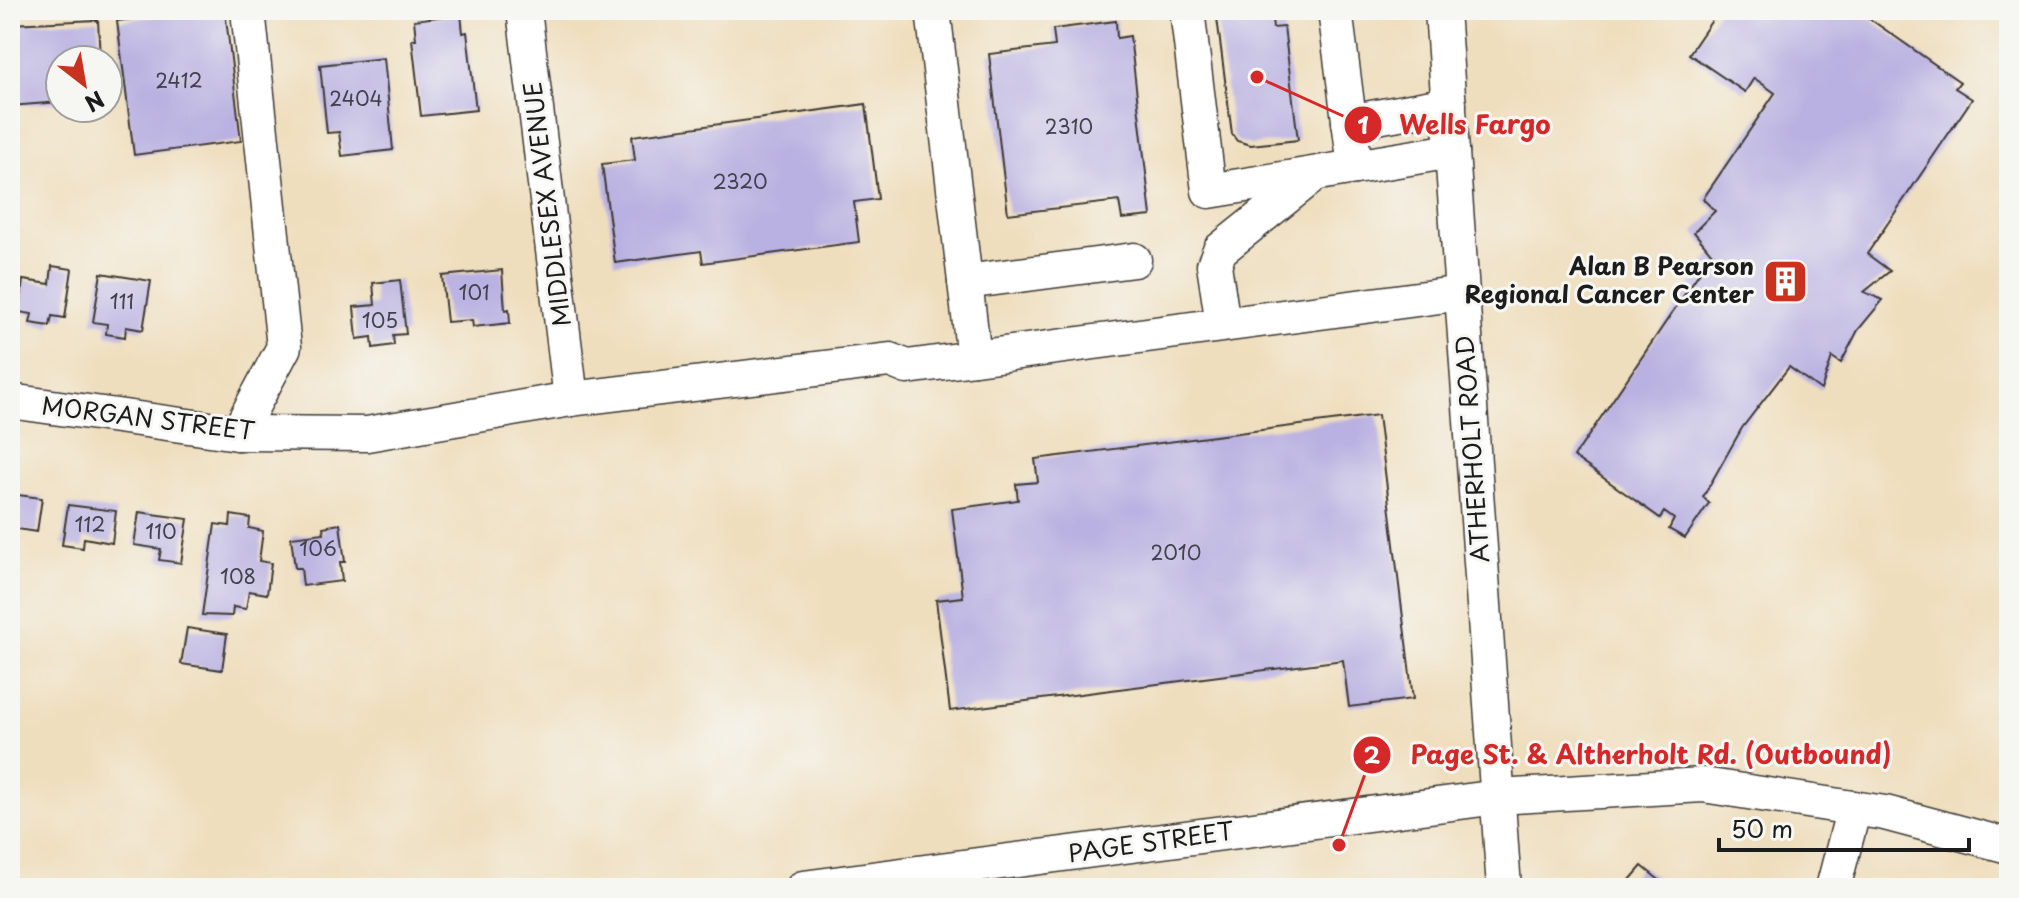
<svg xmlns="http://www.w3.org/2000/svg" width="2019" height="898" font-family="'Playpen Sans',sans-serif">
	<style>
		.building { fill: #b9b1e1 }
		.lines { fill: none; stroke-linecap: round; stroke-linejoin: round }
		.minor-casing { stroke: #3c3934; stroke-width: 37 }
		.minor { stroke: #fff; stroke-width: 34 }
		.labels { text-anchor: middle; stroke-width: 6; stroke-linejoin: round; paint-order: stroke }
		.number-label { font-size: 20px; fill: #43414d }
		.street-label { font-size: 24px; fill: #1c1c1c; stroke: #f6f6f2 }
		.poi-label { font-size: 24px; font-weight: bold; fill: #1c1c1c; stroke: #f6f6f2; text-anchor: end }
		.leader { fill: none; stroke: #d62828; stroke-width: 3 }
		.callout-dot { fill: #d62828; stroke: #f6f6f2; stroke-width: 3 }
		.mark-label { font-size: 24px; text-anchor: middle; font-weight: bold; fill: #fff }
		.callout-label { font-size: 26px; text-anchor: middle; font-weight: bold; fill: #d62828; stroke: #f6f6f2; stroke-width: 6; stroke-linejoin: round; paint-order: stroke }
	</style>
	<rect width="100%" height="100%" fill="#f6f6f2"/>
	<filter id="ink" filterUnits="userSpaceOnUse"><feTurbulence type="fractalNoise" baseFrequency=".0125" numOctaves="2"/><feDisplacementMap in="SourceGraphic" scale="16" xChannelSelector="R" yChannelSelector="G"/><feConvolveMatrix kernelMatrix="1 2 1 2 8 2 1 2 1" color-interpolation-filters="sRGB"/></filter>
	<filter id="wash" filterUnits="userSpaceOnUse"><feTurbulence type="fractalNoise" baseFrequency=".006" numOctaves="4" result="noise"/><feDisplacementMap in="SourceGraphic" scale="32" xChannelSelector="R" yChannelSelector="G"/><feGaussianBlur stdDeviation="1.8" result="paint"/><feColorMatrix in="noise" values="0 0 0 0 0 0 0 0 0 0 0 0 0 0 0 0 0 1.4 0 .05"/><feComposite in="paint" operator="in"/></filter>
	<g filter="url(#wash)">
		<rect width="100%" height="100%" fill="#efdebd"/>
		<g id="blocks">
			<g class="building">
				<polygon points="208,10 225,10 241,141 134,155 117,21"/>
				<polygon points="1216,10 1271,10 1273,28 1284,27 1298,140 1251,145 1237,141 1232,134"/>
				<polygon points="1719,10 1857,10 1960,82 1955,88 1972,99 1867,254 1890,271 1864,292 1883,300 1858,330 1841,363 1832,357 1821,390 1789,367 1742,428 1703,497 1709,503 1685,538 1669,529 1674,519 1664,512 1660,518 1574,457 1712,254 1694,232 1715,211 1703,199 1775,93 1754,78 1745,92 1689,54"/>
				<polygon points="461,14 463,33 467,32 476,110 421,116 412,39 416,39 414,20"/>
				<polygon points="98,20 100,60 60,60 60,102 10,106 10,24"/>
				<polygon points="1116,21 1117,38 1130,36 1151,216 1122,219 1119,201 1008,214 989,54 1055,46 1053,29"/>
				<polygon points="384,58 393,150 342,156 339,132 327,133 320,65"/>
				<polygon points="866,104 878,199 854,202 859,242 703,263 701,251 615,263 602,164 635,160 632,136"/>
				<polygon points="52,266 72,269 65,318 52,316 50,326 30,323 32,314 19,312 23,280 50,284"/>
				<polygon points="502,270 505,310 509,309 510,323 473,327 472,320 447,322 442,276"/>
				<polygon points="101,273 151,281 143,330 126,327 125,337 106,334 107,324 93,322"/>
				<polygon points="400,280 406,334 393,335 394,345 373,348 372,337 357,339 354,307 375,305 373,283"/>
				<polygon points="1378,415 1413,699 1349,707 1343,660 950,711 936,600 963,597 952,509 1018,500 1016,484 1038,482 1035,459"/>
				<polygon points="10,494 42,498 37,532 10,528"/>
				<polygon points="68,505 116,511 112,543 84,538 83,548 62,545"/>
				<polygon points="139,512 188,519 181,563 159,560 161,549 134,545"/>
				<polygon points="231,515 250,518 249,528 263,531 259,561 271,563 267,594 249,591 246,609 233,607 232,616 202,615 215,524 230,526"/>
				<polygon points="340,524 345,562 340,562 342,581 303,586 301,568 295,568 291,537 324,533 323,527"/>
				<polygon points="187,628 227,634 222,670 181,664"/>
				<polygon points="1642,866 1669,888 1623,888"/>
			</g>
		</g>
	</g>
	<g filter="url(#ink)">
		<use href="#blocks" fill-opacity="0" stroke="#3c3934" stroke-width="2"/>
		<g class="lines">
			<defs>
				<g id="minor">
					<polyline points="524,10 571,399"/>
					<polyline points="933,10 974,358"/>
					<polyline points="1187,10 1209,191 1452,151"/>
					<polyline points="1335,10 1355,167"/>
					<polyline points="1442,10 1504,888"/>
					<polyline points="1349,122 1449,104"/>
					<polyline points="965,282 1134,260"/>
					<polyline points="1223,324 1214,265 1220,250 1310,178"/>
					<polyline points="10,401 238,433 367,434 571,399 890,360 907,367 1462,293"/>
					<polyline points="238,433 284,347 248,10"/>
					<polyline points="803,888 1498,797 1703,785 1885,813 2009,846"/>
					<polyline points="1833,888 1854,808"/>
				</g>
			</defs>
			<use href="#minor" class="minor-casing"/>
			<use href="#minor" class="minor"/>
		</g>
	</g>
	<defs>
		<symbol id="building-square" viewBox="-11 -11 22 22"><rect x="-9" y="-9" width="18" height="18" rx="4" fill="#c8321e" stroke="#f6f6f2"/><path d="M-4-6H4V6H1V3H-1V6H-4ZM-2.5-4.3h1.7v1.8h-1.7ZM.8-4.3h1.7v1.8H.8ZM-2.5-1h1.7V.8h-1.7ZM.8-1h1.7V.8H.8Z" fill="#fff"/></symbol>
	</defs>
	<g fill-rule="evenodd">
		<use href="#building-square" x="1760" y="256" width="51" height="51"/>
	</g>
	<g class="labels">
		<g class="number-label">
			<text x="179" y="88">2412</text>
			<text x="356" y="106">2404</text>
			<text x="1069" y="134">2310</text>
			<text x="740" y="189">2320</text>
			<text x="474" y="300">101</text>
			<text x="122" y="309">111</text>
			<text x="380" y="328">105</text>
			<text x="90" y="532">112</text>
			<text x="161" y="539">110</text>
			<text x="318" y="556">106</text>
			<text x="1176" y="560">2010</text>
			<text x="238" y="584">108</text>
		</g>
		<g class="street-label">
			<text transform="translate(548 204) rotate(-97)" y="8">MIDDLESEX AVENUE</text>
			<text transform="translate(148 419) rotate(7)" y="8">MORGAN STREET</text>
			<text transform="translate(1473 449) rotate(-94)" y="8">ATHERHOLT ROAD</text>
			<text transform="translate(1151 843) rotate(-8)" y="8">PAGE STREET</text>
		</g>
		<g class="poi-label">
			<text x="1754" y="275">Alan B Pearson<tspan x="1754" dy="28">Regional Cancer Center</tspan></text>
		</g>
	</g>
	<path class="leader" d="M1257 77L1363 125M1339 845L1372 755"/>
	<g class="callout-dot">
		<circle cx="1257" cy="77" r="8"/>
		<circle cx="1339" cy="845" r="8"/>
		<circle cx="1363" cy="125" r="20"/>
		<circle cx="1372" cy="755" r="20"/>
	</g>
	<g class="mark-label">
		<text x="1363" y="134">1</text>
		<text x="1372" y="764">2</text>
	</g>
	<g class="callout-label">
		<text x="1475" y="134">Wells Fargo</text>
		<text x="1651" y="764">Page St. &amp; Altherholt Rd. (Outbound)</text>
	</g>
	<rect width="2019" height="898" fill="none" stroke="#f6f6f2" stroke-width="40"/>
	<g transform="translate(84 84) rotate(149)"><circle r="38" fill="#f6f6f2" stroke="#9f9f9c" stroke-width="2"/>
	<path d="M0-6L14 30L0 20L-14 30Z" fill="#c8321e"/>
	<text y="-12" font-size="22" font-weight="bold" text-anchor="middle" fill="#1c1c1c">N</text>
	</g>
	<path d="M1719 838v12h250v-12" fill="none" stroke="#1c1c1c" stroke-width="4"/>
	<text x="1731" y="838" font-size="24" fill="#1c1c1c" stroke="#f6f6f2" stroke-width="6" paint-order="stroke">50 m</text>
</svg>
